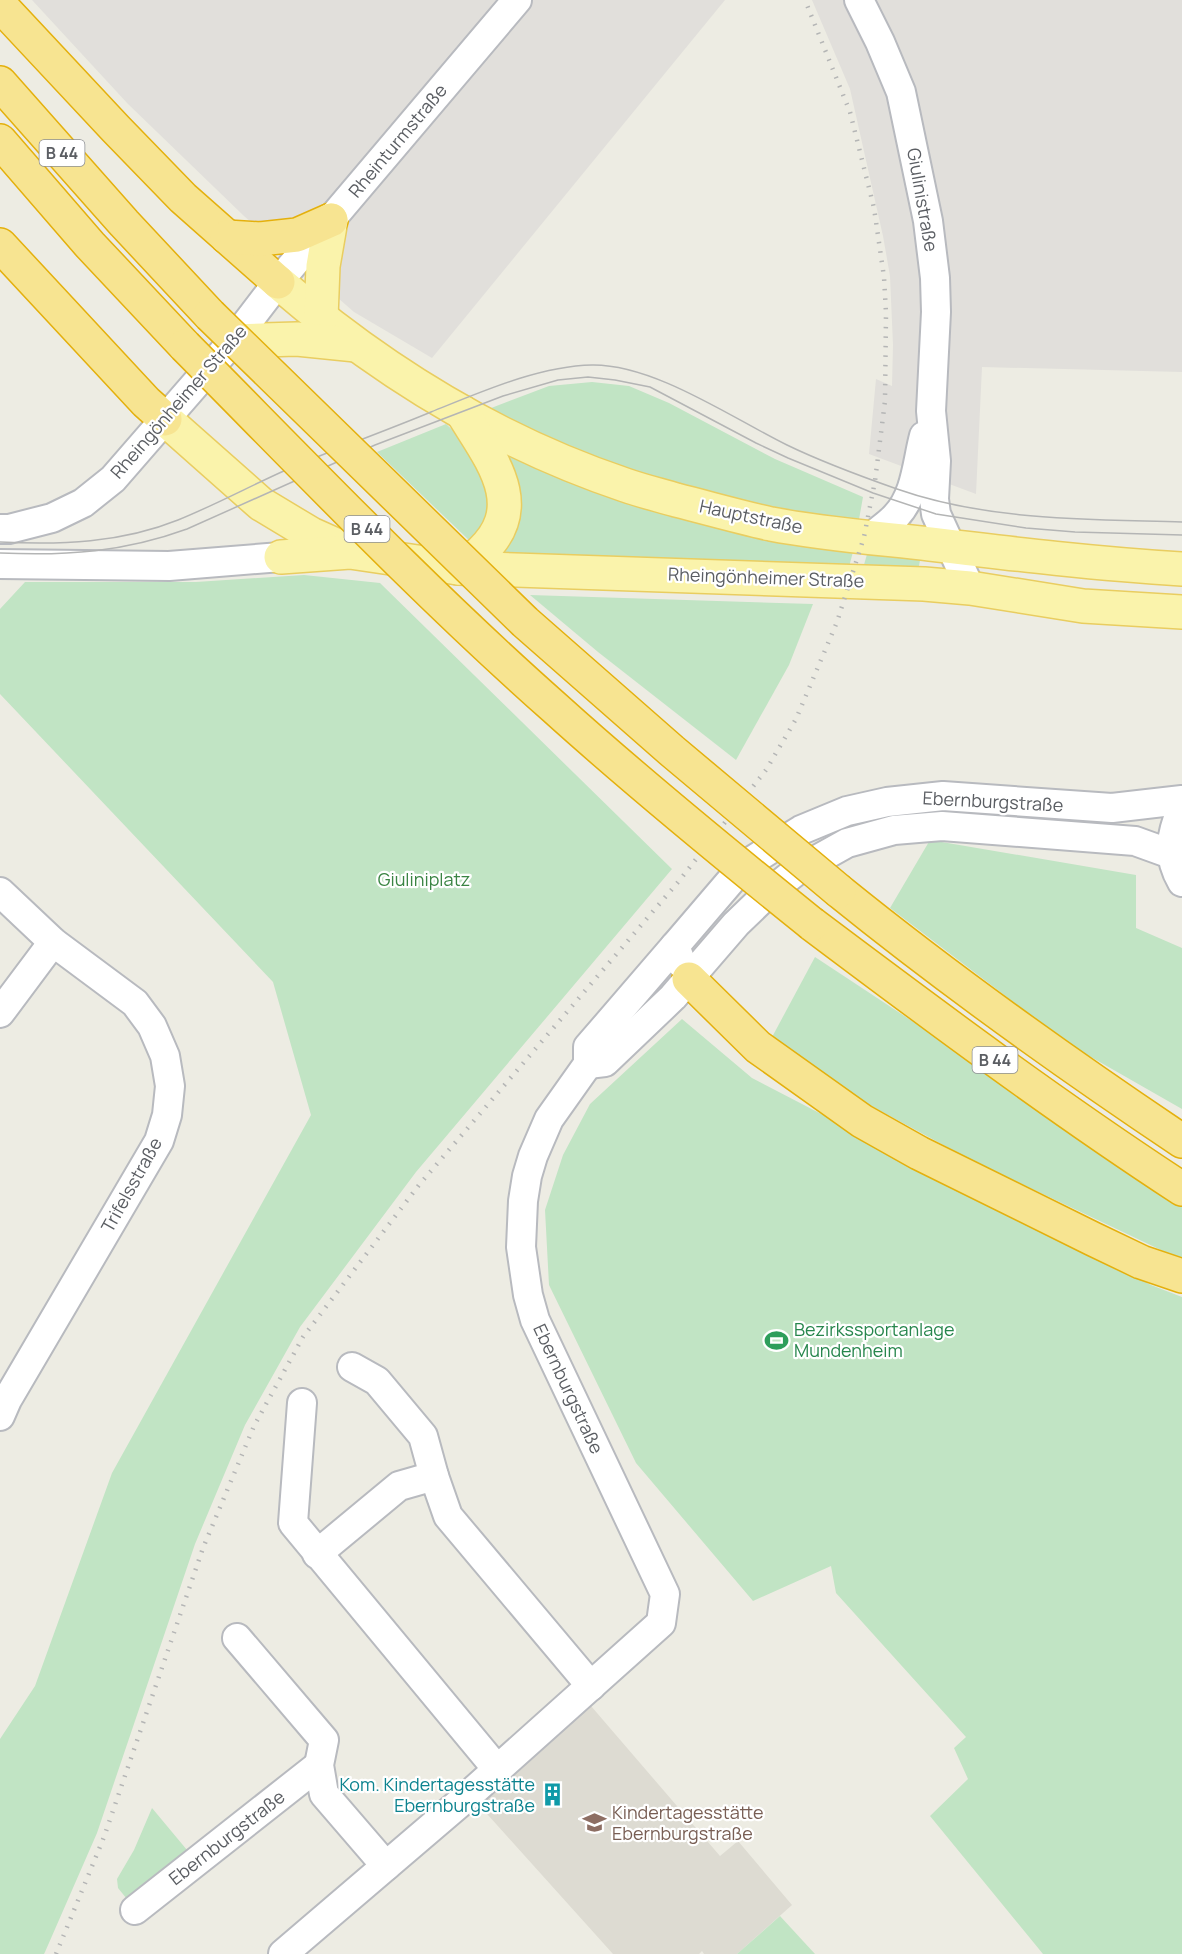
<svg xmlns="http://www.w3.org/2000/svg" width="1182" height="1954" font-family="Manrope,sans-serif">
	<style>
		.industrial { fill: #e1dfdb }
		.education { fill: #dddbd2 }
		.green { fill: #c1e4c4 }
		.lines { fill: none; stroke-linecap: round; stroke-linejoin: round }
		.minor-casing { stroke: #b8babf; stroke-width: 32 }
		.major-casing { stroke: #e9cd60; stroke-width: 36 }
		.highway-casing { stroke: #e4b00d; stroke-width: 36 }
		.minor { stroke: #fff; stroke-width: 28 }
		.major { stroke: #faf3ab; stroke-width: 33 }
		.highway { stroke: #f7e491; stroke-width: 33 }
		.tram { stroke: #b4b5b5; stroke-width: 1.5 }
		.rail { stroke: #b4b5b5; stroke-width: 4.5; stroke-dasharray: 1.5 8; stroke-linecap: butt }
		.highway-bridge-casing { stroke: #e4b00d; stroke-width: 36; stroke-linecap: butt }
		.highway-bridge { stroke: #f7e491; stroke-width: 33 }
		.labels { text-anchor: middle; stroke-width: 4.5; stroke-linejoin: round; paint-order: stroke }
		.shield { fill: #fff; stroke: #8c8e92; stroke-width: 1.5 }
		.shield-label { font-size: 16px; font-weight: bold; fill: #5b5e63 }
		.street-label { font-size: 18px; fill: #5b5e63; stroke: #fff }
		.park-label { font-size: 18px; fill: #3a8443; stroke: #fff }
		.leisure-label { font-size: 18px; fill: #27864d; stroke: #fff; text-anchor: start }
		.culture-label { font-size: 18px; fill: #0d838f; stroke: #fff; text-anchor: end }
		.education-label { font-size: 18px; fill: #785e54; stroke: #fff; text-anchor: start }
	</style>
	<rect width="100%" height="100%" fill="#edece3"/>
	<g class="industrial">
		<polygon points="32,0 725,0 432,358 354,312 244,216 128,104"/>
		<polygon points="812,0 1182,0 1182,372 982,367 976,494 869,454 876,379 892,386 893,345 890,276 883,236 850,89"/>
	</g>
	<polygon class="education" points="591,1706 720,1856 738,1841 792,1905 737,1954 704,1954 702,1951 699,1954 613,1954 479,1805"/>
	<g class="green">
		<polygon points="592,382 629,386 669,403 775,459 863,497 858,525 784,513 610,466 486,410 549,386"/>
		<polygon points="446,424 468,444 495,500 472,543 377,452"/>
		<polygon points="502,450 854,548 849,567 499,557"/>
		<polygon points="868,551 921,556 918,570 863,568"/>
		<polygon points="304,575 380,583 672,869 416,1172 300,1327 245,1425 195,1544 97,1833 45,1952 44,1954 0,1954 0,1739 35,1686 112,1473 311,1115 273,982 0,694 0,609 25,582 196,582"/>
		<polygon points="530,595 813,604 789,665 736,760 598,652"/>
		<polygon points="930,840 1136,875 1136,928 1182,948 1182,1109 1070,1045 890,908"/>
		<polygon points="815,957 1182,1199 1182,1260 973,1161 829,1083 771,1039"/>
		<polygon points="682,1019 752,1078 1151,1285 1182,1297 1182,1954 1043,1954 930,1816 968,1779 954,1748 966,1737 836,1593 831,1566 753,1601 636,1463 549,1285 545,1210 563,1155 590,1104"/>
		<polygon points="152,1808 192,1856 131,1904 118,1888 117,1879 134,1850"/>
		<polygon points="780,1916 815,1954 737,1954"/>
	</g>
	<g class="lines">
		<defs>
			<g id="minor">
				<polyline points="859,0 880,42 901,92 928,221 935,278 936,312 931,411 936,461 934,499 936,514 970,588"/>
				<polyline points="0,529 9,529 52,518 83,503 113,479 233,341 278,282 517,0"/>
				<path d="M871,538C879,530 889,524 896,516C916,495 917,462 924,436"/>
				<polyline points="0,564 169,566 281,557"/>
				<path d="M1182,807C1171,835 1166,854 1182,882"/>
				<polyline points="0,892 53,942 135,1003 152,1026 165,1056 170,1086 167,1115 159,1141 7,1400 0,1416"/>
				<polyline points="682,964 675,946 734,877 753,860 801,830 847,811 887,802 943,796 1112,808 1182,800"/>
				<polyline points="0,1013 53,942"/>
				<polyline points="588,1064 605,1062 673,997 736,924 765,896 795,872 847,843 894,830 942,826 1135,841 1171,854"/>
				<polyline points="352,1367 377,1381 423,1436 434,1476 448,1516 591,1686"/>
				<polyline points="302,1403 293,1523 497,1769"/>
				<polyline points="317,1554 399,1486 434,1476"/>
				<polyline points="237,1638 324,1740 319,1765 324,1794 386,1866"/>
				<polyline points="135,1910 319,1765"/>
				<polyline points="283,1954 462,1801 661,1623 665,1594 535,1320 528,1295 521,1247 523,1201 527,1176 533,1156 549,1119 588,1064 588,1047 675,946"/>
			</g>
			<g id="major">
				<path d="M278,282C380,370 497,442 625,485C642,491 659,495 676,500C708,508 739,517 771,524C823,534 877,538 930,544C1014,554 1098,564 1182,569"/>
				<polyline points="321,318 323,266 331,220"/>
				<polyline points="233,341 297,339 356,345"/>
				<polyline points="165,419 261,504 311,534 349,551"/>
				<polyline points="281,557 350,552 458,568 924,584 970,588 1083,606 1182,612"/>
				<path d="M458,568C466,563 475,558 481,552C531,505 489,457 462,412"/>
			</g>
			<g id="highway">
				<polyline points="0,5 116,129 183,198 278,282"/>
				<polyline points="0,83 124,223 210,315"/>
				<polyline points="0,141 90,245 185,346"/>
				<polyline points="227,237 260,239 297,235 331,220"/>
				<polyline points="0,245 146,402 165,419"/>
				<path d="M839,891C949,980 1064,1062 1182,1141"/>
				<path d="M812,924C933,1015 1055,1106 1182,1189"/>
				<polyline points="689,979 758,1047 862,1121 919,1153 1093,1239 1141,1262 1182,1276"/>
			</g>
		</defs>
		<use href="#minor" class="minor-casing"/>
		<use href="#major" class="major-casing"/>
		<use href="#highway" class="highway-casing"/>
		<use href="#minor" class="minor"/>
		<use href="#major" class="major"/>
		<use href="#highway" class="highway"/>
		<g class="tram">
			<path d="M0,542C61,545 121,543 178,520C215,505 250,486 286,470C334,449 383,432 431,412C481,392 539,366 592,365C654,364 732,418 787,445C822,462 860,476 897,489C988,521 1087,519 1182,522"/>
			<path d="M0,553C67,556 124,552 187,529L375,445L503,396L558,380L588,377L615,380L650,387L756,443L788,458L873,493L936,514L1026,528L1075,532L1182,535"/>
		</g>
		<polyline class="rail" points="56,1954 104,1837 203,1548 254,1426 303,1337 419,1185 679,881 766,770 796,719 837,622 864,537 875,481 885,401 886,313 884,277 874,208 850,112 805,0"/>
		<defs>
			<g id="highway-bridge">
				<polyline points="210,315 525,622 672,751 839,891"/>
				<path d="M185,346C306,468 426,594 555,708C638,783 725,854 812,924"/>
			</g>
		</defs>
		<use href="#highway-bridge" class="highway-bridge-casing"/>
		<use href="#highway-bridge" class="highway-bridge"/>
	</g>
	<defs>
		<symbol id="stadium-bare" viewBox="-9 -9 18 18"><path d="M0-5a6.5 5 0 1 0 0 10a6.5 5 0 1 0 0-10ZM-3.5-1.8h7v3.6h-7Z" fill="#2e9e5b" stroke="#fff" stroke-width="2.5" paint-order="stroke"/></symbol>
		<symbol id="building-bare" viewBox="-9 -9 18 18"><path d="M-4-6H4V6H1V3H-1V6H-4ZM-2.5-4.3h1.7v1.8h-1.7ZM.8-4.3h1.7v1.8H.8ZM-2.5-1h1.7V.8h-1.7ZM.8-1h1.7V.8H.8Z" fill="#0f9aa8" stroke="#fff" stroke-width="2.5" paint-order="stroke"/></symbol>
		<symbol id="school-bare" viewBox="-9 -9 18 18"><path d="M0-5L7-2L0 1L-7-2ZM-4 1L0 2.5L4 1V4Q0 6-4 4Z" fill="#8d6e63" stroke="#fff" stroke-width="2.5" paint-order="stroke"/></symbol>
	</defs>
	<g fill-rule="evenodd">
		<use href="#stadium-bare" x="760" y="1324" width="33" height="33"/>
		<use href="#building-bare" x="536" y="1778" width="33" height="33"/>
		<use href="#school-bare" x="578" y="1806" width="33" height="33"/>
	</g>
	<g class="labels">
		<g class="shield">
			<rect x="39.5" y="140" width="45" height="26" rx="4.5"/>
			<rect x="344.5" y="516" width="45" height="26" rx="4.5"/>
			<rect x="972.5" y="1047" width="45" height="26" rx="4.5"/>
		</g>
		<g class="shield-label">
			<text x="62" y="159">B 44</text>
			<text x="367" y="535">B 44</text>
			<text x="995" y="1066">B 44</text>
		</g>
		<g class="street-label">
			<text transform="translate(398 141) rotate(-50)" y="6">Rheinturmstraße</text>
			<text transform="translate(922 200) rotate(80)" y="6">Giulinistraße</text>
			<text transform="translate(179 402) rotate(-49)" y="6">Rheingönheimer Straße</text>
			<text transform="translate(751 517) rotate(12)" y="6">Hauptstraße</text>
			<text transform="translate(766 578) rotate(2)" y="6">Rheingönheimer Straße</text>
			<text transform="translate(993 802) rotate(3)" y="6">Ebernburgstraße</text>
			<text transform="translate(132 1185) rotate(-61)" y="6">Trifelsstraße</text>
			<text transform="translate(568 1389) rotate(65)" y="6">Ebernburgstraße</text>
			<text transform="translate(227 1838) rotate(-38)" y="6">Ebernburgstraße</text>
		</g>
		<g class="park-label">
			<text x="424" y="886">Giuliniplatz</text>
		</g>
		<g class="leisure-label">
			<text x="794" y="1336">Bezirkssportanlage<tspan x="794" dy="21">Mundenheim</tspan></text>
		</g>
		<g class="culture-label">
			<text x="535" y="1791">Kom. Kindertagesstätte<tspan x="535" dy="21">Ebernburgstraße</tspan></text>
		</g>
		<g class="education-label">
			<text x="612" y="1819">Kindertagesstätte<tspan x="612" dy="21">Ebernburgstraße</tspan></text>
		</g>
	</g>
</svg>
